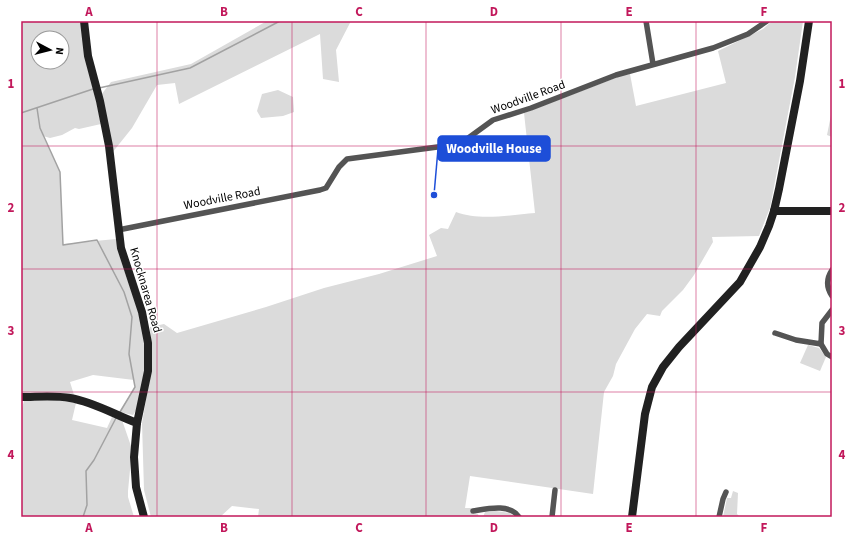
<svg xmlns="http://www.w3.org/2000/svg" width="853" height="538" font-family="'Source Sans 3',sans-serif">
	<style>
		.green { fill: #dbdbdb; fill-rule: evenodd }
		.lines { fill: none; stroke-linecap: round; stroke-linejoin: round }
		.stream { stroke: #a2a2a2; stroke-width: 1.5 }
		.street { stroke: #545454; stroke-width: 5.5 }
		.secondary { stroke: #212121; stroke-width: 8 }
		.grid { fill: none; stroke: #c2185b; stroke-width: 1; stroke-opacity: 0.55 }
		.labels { text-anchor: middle; stroke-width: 3; stroke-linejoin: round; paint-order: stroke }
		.street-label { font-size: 12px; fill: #000; stroke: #fff }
		.leader { fill: none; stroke: #1d4ed8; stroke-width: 1.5 }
		.callout-dot { fill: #1d4ed8; stroke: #fff; stroke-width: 1.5 }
		.callout { fill: #1d4ed8; stroke: #1d4ed8; stroke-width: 1.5 }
		.callout-label { font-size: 13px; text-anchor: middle; font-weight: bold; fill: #fff }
		.neatline { fill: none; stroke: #c2185b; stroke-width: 1.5 }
		.grid-label { font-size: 13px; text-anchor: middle; font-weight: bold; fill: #c2185b }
	</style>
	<rect width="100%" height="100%" fill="#fff"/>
	<g class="green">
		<path d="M21,21H81L101,124L79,129L75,128L62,135L50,138L43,136L60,172L63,244L116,239C123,279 146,315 146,358C146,371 140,395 137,409L133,415L119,412L135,387L134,380L93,375L70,382L74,395L43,392L21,393ZM38,38H62V62H38Z"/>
		<polygon points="267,21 351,21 336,50 339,82 323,79 320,34 179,104 175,83 157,85 132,128 112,153 101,95 111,82 191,64"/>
		<path d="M772,21H803L795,77L770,208L759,236L712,237L713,242L694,275L683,290L662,311L660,316L647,314L635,329L616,364L613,376L604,392L593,494L470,476L465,508H471L472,514H478L479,517H258L259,509L232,506L220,517H151L144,490L142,423L152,365L150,327L164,324L177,333L266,307L324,288L379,274L437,256L429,235L441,228L448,229L456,212C479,221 511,215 535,213L524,113L623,75L630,74L636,106L726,83L718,51L763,29Z"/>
		<polygon points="278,90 293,97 294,112 283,116 261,118 257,111 262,94"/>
		<polygon points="832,110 832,137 827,135"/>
		<polygon points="808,345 819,348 826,357 820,371 800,363"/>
		<polygon points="58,400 76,403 72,420 107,428 112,417 122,420 132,449 128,491 128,497 134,517 21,517 21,412 24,401"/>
		<polygon points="733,491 738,493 737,514 740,517 723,517 727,498 731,498"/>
		<polygon points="496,511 510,513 515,517 483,517 485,512"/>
	</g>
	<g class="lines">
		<g class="stream">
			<polyline points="99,88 190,68 280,21"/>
			<polyline points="37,108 40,128 60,172 63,245 97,240 124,292 132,317 129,354 135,387 120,412"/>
			<polyline points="21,113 93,89"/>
			<polyline points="83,517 87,505 86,471 94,460 116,418"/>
		</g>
		<g class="street">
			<polyline points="646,21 653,64"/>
			<polyline points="118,230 320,190 326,188 339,167 347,159 460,144 493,120 531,108 616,75 713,48 748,34 767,21"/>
			<path d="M832,270C826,279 826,287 832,296"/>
			<polyline points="775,333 796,340 821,344 822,323 832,310"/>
			<polyline points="821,344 827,354 832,357"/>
			<path d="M473,511C486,509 510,503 519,517"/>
			<polyline points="552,517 555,490"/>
			<polyline points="719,517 723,499 726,492"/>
		</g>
		<g class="secondary">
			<polyline points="84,21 88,56 100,101 109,146 121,248 142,312 148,343 148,371 137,423 134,457 136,487 144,517"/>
			<polyline points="774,211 832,211"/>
			<path d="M21,397C37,397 54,395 70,398C94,402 115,415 137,423"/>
			<polyline points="632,517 645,414 652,387 663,367 679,347 740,282 760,247 769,226 774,211 779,189 800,81 809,21"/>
		</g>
	</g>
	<path class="grid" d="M157,21V517M292,21V517M426,21V517M561,21V517M696,21V517M21,146H832M21,269H832M21,392H832"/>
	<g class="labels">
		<g class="street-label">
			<text transform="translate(528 97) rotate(-20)" y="4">Woodville Road</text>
			<text transform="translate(222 198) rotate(-11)" y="4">Woodville Road</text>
			<text transform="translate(146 290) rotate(74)" y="4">Knocknarea Road</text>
		</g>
	</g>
	<path class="leader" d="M434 195L438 149"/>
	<circle class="callout-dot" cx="434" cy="195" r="4"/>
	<rect class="callout" x="438" y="136" width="112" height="25" rx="4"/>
	<g class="callout-label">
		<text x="494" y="153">Woodville House</text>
	</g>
	<rect width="853" height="538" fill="none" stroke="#ffffff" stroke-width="44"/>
	<g transform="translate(50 50) rotate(97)"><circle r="19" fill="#ffffff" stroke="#999999"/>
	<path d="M0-3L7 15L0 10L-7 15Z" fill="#000000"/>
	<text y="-6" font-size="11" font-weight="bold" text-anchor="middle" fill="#000000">N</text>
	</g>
	<rect x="22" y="22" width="809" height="494" class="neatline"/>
	<g class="grid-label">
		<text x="89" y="16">A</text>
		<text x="224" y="16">B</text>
		<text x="359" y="16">C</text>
		<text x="494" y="16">D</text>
		<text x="629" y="16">E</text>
		<text x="764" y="16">F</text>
		<text x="11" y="88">1</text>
		<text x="842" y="88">1</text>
		<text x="11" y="212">2</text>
		<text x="842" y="212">2</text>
		<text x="11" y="335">3</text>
		<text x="842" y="335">3</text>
		<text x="11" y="459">4</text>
		<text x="842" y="459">4</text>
		<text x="89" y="532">A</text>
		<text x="224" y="532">B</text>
		<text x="359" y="532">C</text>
		<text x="494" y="532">D</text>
		<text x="629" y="532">E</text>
		<text x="764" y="532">F</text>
	</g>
</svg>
